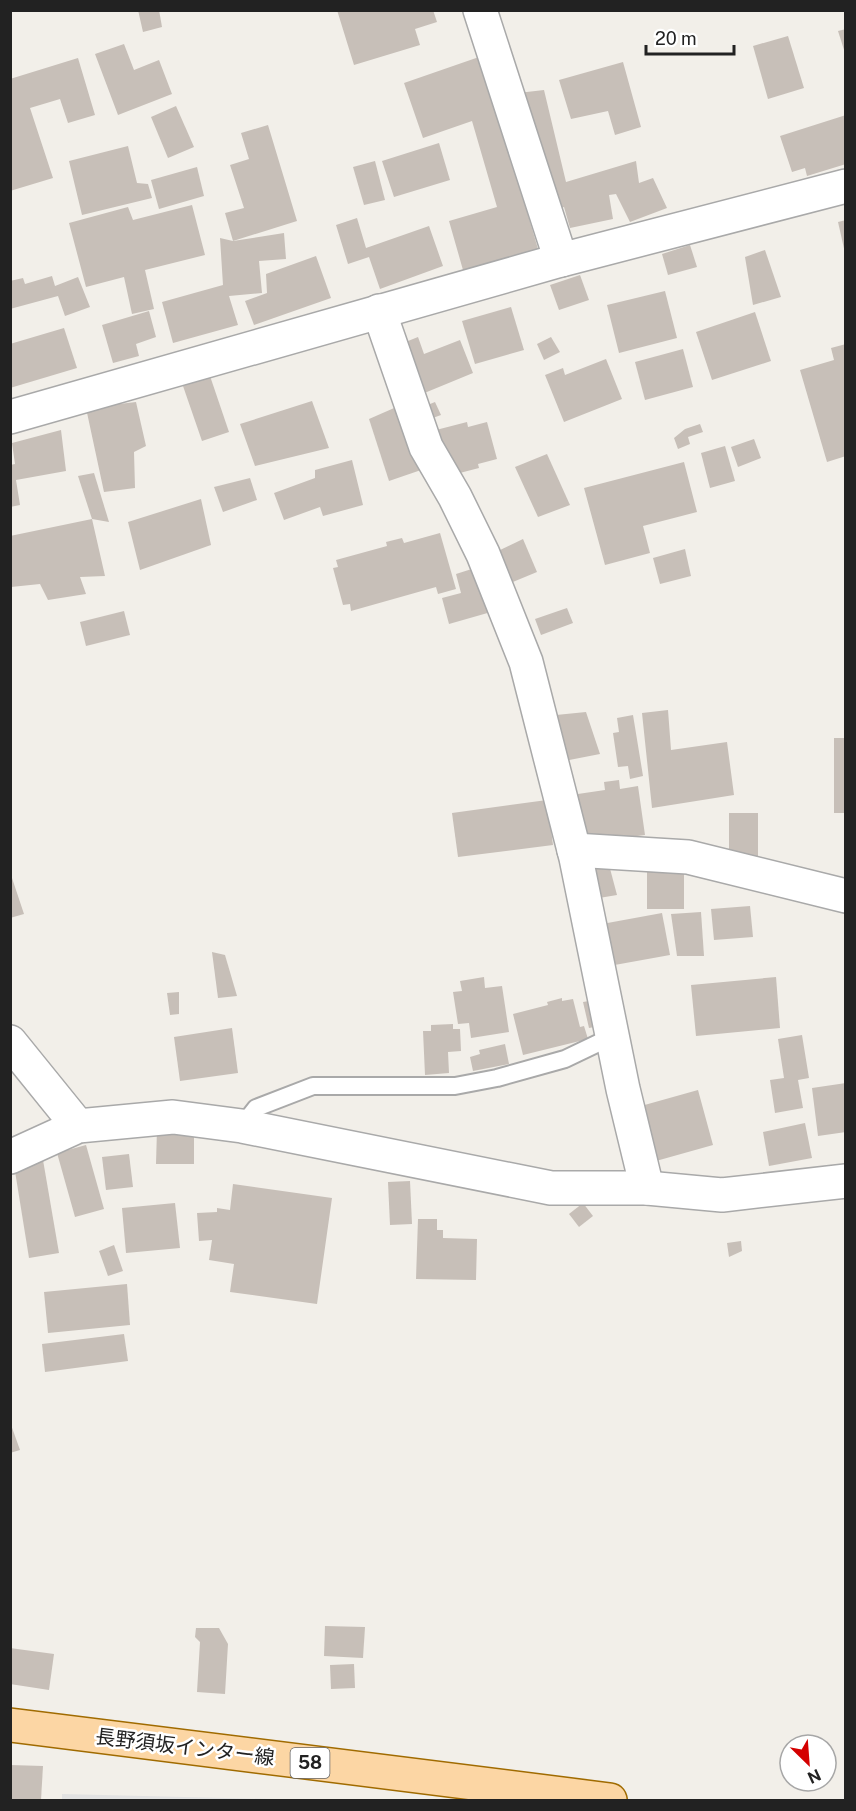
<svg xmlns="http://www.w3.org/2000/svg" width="856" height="1811" font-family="'Public Sans','Noto Sans JP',sans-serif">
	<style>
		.parking { fill: #e2e2e2 }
		.building { fill: #c7bfb8 }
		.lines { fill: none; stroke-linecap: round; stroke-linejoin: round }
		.service-casing { stroke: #a9a9a9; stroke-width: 20 }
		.minor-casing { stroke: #a9a9a9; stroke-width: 36 }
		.tertiary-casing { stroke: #a9a9a9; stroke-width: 36 }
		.primary-casing { stroke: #a06b00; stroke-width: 36 }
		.service { stroke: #fff; stroke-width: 16 }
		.minor { stroke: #fff; stroke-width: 33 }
		.tertiary { stroke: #fff; stroke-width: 33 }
		.primary { stroke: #fcd6a4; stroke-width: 33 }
		.labels { text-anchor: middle; stroke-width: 5; stroke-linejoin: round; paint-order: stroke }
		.shield { fill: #fff; stroke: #646464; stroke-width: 1.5 }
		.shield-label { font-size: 18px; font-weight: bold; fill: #222 }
		.street-label { font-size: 20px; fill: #222; stroke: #fff }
	</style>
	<rect width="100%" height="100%" fill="#f2efe9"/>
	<polygon class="parking" points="62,1794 313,1800 62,1800"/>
	<g class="building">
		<polygon points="138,10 159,10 162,27 143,32"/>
		<polygon points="337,10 433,10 437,22 415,29 420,45 354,65"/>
		<polygon points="846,29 846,53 845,53 838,31"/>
		<polygon points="788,36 804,88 768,99 753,46"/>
		<polygon points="124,44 134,70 159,60 172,94 118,115 95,54"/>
		<polygon points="479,57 498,112 538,249 463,270 449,221 497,207 472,121 423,138 404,83"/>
		<polygon points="78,58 95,115 68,123 60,99 30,108 53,178 10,191 10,79"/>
		<polygon points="623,62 641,127 615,135 608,111 571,119 559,80"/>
		<polygon points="544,90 566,182 636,161 639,183 653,178 667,208 630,222 616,194 609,195 613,219 570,228 564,207 550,213 518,93"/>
		<polygon points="176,106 194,147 168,158 151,117"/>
		<polygon points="846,115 846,164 807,176 805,168 792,172 780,136"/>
		<polygon points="268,125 297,221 233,241 225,213 244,208 230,165 249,159 241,133"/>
		<polygon points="439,143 450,180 394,197 382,161"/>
		<polygon points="128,146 137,183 148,184 152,198 82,215 69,161"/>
		<polygon points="375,161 385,200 364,205 353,167"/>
		<polygon points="197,167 204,196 159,209 151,180"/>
		<polygon points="192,205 205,255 145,270 154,309 132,314 124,277 86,287 69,223 128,207 133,220"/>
		<polygon points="357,218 366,248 429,226 443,266 380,289 369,257 348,264 336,225"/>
		<polygon points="846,220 846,253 845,253 838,222"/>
		<polygon points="284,233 286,259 259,261 262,293 229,296 238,325 173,343 162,302 223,285 220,238 233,241"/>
		<polygon points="690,245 697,267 668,275 662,254"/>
		<polygon points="765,250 781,297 753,305 745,257"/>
		<polygon points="316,256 331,298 254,325 245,301 267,293 266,274"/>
		<polygon points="580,275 589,300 559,310 550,285"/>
		<polygon points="52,276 55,286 78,277 90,307 65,316 58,296 10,309 10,281 23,278 25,284"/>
		<polygon points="665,291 677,338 619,353 607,305"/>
		<polygon points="511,307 524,350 475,364 462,321"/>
		<polygon points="149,311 156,337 136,344 139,356 113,363 102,325"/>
		<polygon points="755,312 771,361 712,380 696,332"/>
		<polygon points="64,328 77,368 10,388 10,344"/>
		<polygon points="418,337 424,354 460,340 473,373 422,394 403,343"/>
		<polygon points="551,337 560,352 544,360 537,344"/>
		<polygon points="846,344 846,456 827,462 800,370 834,360 831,348"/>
		<polygon points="683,349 693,387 645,400 635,362"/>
		<polygon points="606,359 622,399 564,422 545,375 563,368 565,375"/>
		<polygon points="210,376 229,432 202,441 183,386"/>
		<polygon points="312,401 329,448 255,466 240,424"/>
		<polygon points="136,402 146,446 134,452 135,488 104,492 86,408"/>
		<polygon points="435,402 441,415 430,419 425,406"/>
		<polygon points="401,405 424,469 389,481 369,419"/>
		<polygon points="467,422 468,427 487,422 497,459 478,464 479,468 452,475 436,430"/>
		<polygon points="700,424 703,432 688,437 690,444 678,449 674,438 685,429"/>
		<polygon points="61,430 66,471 16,480 20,505 10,507 10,465 15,464 12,443"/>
		<polygon points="754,439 761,458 738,467 731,447"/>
		<polygon points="725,446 735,481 710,488 701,453"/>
		<polygon points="547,454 570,505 538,517 515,467"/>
		<polygon points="352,460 363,505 323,516 320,507 284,520 274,493 315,478 315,470"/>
		<polygon points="684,462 697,512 643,526 650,553 605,565 584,488"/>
		<polygon points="94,473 109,522 92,519 78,476"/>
		<polygon points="250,478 257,500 223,512 214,487"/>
		<polygon points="201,499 211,545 140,570 128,522"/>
		<polygon points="92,519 105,576 80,577 86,594 48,600 40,584 11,587 10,536"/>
		<polygon points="440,533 456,589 438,594 436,587 351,611 350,604 343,605 333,568 338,567 336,560 387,546 386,542 402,538 404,543"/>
		<polygon points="523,539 537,572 508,584 498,551"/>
		<polygon points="685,549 691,576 660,584 653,558"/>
		<polygon points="478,567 491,612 449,624 442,598 461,593 456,574"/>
		<polygon points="567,608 573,623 541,635 535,619"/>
		<polygon points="124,611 130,635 86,646 80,622"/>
		<polygon points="668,710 671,750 727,742 734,795 652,808 642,713"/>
		<polygon points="586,712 600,754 559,762 546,716"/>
		<polygon points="633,715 643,776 630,779 628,766 618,767 613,733 619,732 617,718"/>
		<rect x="834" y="738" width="12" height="75"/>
		<polygon points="619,780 620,789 638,786 645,835 577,844 571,795 605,790 604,782"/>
		<polygon points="547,800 553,845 458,857 452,813"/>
		<rect x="729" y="813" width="29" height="45"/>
		<polygon points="608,861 617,895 593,899 586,864"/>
		<rect x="647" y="869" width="37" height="40"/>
		<polygon points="10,872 24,914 10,918"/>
		<polygon points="750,906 753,937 714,940 711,909"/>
		<polygon points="701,912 704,956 677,956 671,914"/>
		<polygon points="662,913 670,955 609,966 602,924"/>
		<polygon points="212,952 225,955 237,996 218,998"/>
		<polygon points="484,977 485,988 502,986 509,1032 471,1038 469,1023 458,1024 453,992 462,991 460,981"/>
		<polygon points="776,977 780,1028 696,1036 691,985"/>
		<polygon points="179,992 179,1014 170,1015 167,993"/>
		<polygon points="562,998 562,1001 573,999 580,1027 584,1026 588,1039 523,1055 513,1014 548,1005 547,1002"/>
		<polygon points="595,1000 600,1026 589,1028 583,1002"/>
		<polygon points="453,1024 453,1029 460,1029 461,1051 448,1052 449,1073 425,1075 423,1031 431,1031 431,1025"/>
		<polygon points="232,1028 238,1073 180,1081 174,1037"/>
		<polygon points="802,1035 809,1078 798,1080 803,1108 775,1113 770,1080 784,1078 778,1039"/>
		<polygon points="505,1044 509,1064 473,1071 470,1057 480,1054 479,1050"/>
		<polygon points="846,1083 846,1132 818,1136 812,1088"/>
		<polygon points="698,1090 713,1145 656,1161 641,1106"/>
		<polygon points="805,1123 812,1158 769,1166 763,1132"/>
		<polygon points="157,1129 194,1129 194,1164 156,1164"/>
		<polygon points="86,1145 104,1209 75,1217 57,1153"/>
		<polygon points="129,1154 133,1187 106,1190 102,1157"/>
		<polygon points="43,1160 59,1253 29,1258 14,1165"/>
		<polygon points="410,1181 412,1224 390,1225 388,1182"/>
		<polygon points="233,1184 332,1198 317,1304 230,1292 234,1264 209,1260 212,1240 199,1241 197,1213 217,1212 217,1208 230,1210"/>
		<polygon points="175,1203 180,1248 126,1253 122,1208"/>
		<polygon points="583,1203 593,1216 579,1227 569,1214"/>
		<polygon points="418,1219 437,1219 437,1230 443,1230 443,1238 477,1239 476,1280 416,1279"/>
		<polygon points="741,1241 742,1251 729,1257 727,1243"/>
		<polygon points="114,1245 123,1271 108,1276 99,1251"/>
		<polygon points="127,1284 130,1325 48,1333 44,1292"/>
		<polygon points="124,1334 128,1361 45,1372 42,1344"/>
		<polygon points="10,1422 20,1450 10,1453"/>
		<polygon points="325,1626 365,1627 363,1658 324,1656"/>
		<polygon points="196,1628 219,1628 228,1644 225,1694 197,1692 200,1642 195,1637"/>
		<polygon points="10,1648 54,1654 49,1690 10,1684"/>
		<polygon points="354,1664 355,1688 331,1689 330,1665"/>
		<polygon points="10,1765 43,1766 41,1800 10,1800"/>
	</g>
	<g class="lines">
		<defs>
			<polyline id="service" points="242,1126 256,1108 313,1086 455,1086 497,1078 565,1059 613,1036"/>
			<g id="minor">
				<polyline points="480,10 561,260"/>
				<polyline points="379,311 426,447 455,497 483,554 526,662 576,858 623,1089 647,1188"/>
				<polyline points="574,850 688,857 846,896"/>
				<polyline points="10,1042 78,1126"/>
				<polyline points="10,1157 78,1126 173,1117 242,1126 551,1188 647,1188 722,1195 846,1181"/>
			</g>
			<polyline id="tertiary" points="10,417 561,260 846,186"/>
			<polyline id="primary" points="10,1725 610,1800"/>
		</defs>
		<use href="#service" class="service-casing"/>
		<use href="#minor" class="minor-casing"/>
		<use href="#tertiary" class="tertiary-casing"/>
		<use href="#primary" class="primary-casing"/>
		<use href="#service" class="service"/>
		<use href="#minor" class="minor"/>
		<use href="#tertiary" class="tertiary"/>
		<use href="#primary" class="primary"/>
	</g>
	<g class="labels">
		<rect class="shield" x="290.5" y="1748" width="39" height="30" rx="4.5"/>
		<g class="shield-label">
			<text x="310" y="1769">58</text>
		</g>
		<g class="street-label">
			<text transform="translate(185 1747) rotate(7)" y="7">長野須坂インター線</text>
		</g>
	</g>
	<rect width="856" height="1811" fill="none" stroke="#222222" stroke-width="24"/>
	<g transform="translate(808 1763) rotate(155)"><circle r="28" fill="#ffffff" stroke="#a7a7a7" stroke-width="1.5"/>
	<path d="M0-4.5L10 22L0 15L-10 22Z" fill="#d40000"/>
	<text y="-9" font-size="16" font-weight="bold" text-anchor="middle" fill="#222222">N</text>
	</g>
	<path d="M646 45v9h88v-9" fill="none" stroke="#222222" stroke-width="3"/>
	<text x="655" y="45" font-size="18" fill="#222222" stroke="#ffffff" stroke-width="4.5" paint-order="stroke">20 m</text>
</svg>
